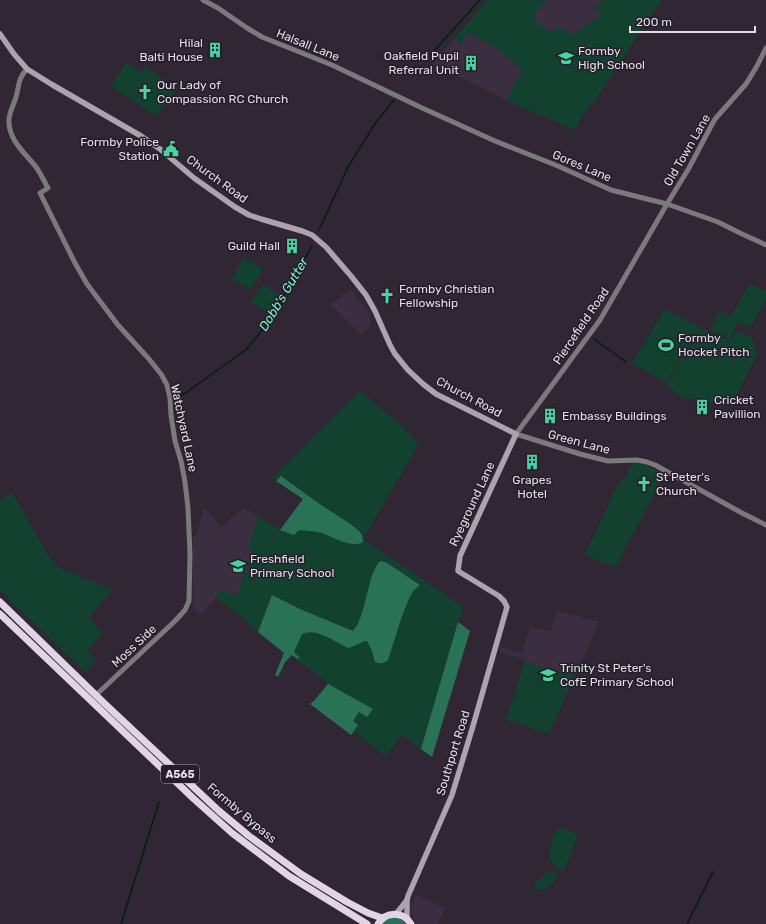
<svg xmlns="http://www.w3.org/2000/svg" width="766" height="924" font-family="Rubik,sans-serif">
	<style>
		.built { fill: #3c2e41 }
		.green { fill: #12422f }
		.forest { fill: #2a7255 }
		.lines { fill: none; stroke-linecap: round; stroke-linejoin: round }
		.stream { stroke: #011e13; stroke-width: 1.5 }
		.tertiary { stroke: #7d777f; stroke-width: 5 }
		.secondary { stroke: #aca3af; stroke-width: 5.5 }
		.trunk { stroke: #e0d4e5; stroke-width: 7 }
		.labels { text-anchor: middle; stroke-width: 3; stroke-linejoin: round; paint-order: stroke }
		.shield { fill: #261d2a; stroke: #aaa3ad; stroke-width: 1 }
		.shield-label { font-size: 11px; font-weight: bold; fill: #e2dce5 }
		.poi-label { font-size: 12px; fill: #e2dce5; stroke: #261d2a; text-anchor: start }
		.street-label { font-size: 12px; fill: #e2dce5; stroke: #261d2a }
		.water-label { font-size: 13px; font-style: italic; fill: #76f6c0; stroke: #261d2a }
	</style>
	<rect width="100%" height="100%" fill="#302634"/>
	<g class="built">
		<polygon points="487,0 661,0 601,92 588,107 580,119 575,130 506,100 433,64"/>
		<polygon points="350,289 365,307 370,316 371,324 370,326 362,335 331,305"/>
		<polygon points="303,499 306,501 258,632 248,623 246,620 216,598 201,615 194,610 193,607 193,536 196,536 204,507 221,527 244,508 280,530"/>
		<polygon points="558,611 599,622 549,734 505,719 513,701 525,660 502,653 500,654 500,647 522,653 530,626 550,631"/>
		<polygon points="415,895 445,908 438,924 417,924 411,912 411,908"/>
	</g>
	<g class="green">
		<polygon points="487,0 546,0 533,16 537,20 536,22 546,29 547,29 553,33 560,26 566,30 565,33 565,34 573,33 598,18 600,12 594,7 599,2 601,3 603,0 661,0 601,92 588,107 580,119 575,130 506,100 522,70 495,47 467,32 462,44 454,39"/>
		<polygon points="126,63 141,72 145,67 177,88 156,116 111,86"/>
		<polygon points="243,258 263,268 251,289 232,279"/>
		<polygon points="750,283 766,292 766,300 750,327 739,322 730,339 710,330 720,311 731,316"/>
		<polygon points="263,284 281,296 269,313 251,302"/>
		<polygon points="665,309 700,327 666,383 632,363"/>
		<polygon points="701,328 730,341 738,331 751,336 757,355 735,398 721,403 701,403 693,399 683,398 666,385"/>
		<polygon points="360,391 399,423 419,444 363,539 463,607 421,749 402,734 386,756 314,701 328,683 258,632 248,623 246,620 216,597 217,591 238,595 243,573 247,573 253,551 248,550 258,516 280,530 294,535 306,501 272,478"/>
		<polygon points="636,463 644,464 664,474 616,567 585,555 613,494 620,480 623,481 629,473 627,471 632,464"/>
		<polygon points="12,492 48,555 56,566 85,579 113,589 89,618 103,634 87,650 97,660 85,672 0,591 0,500"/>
		<polygon points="525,660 533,664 548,669 549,667 569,675 575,661 580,663 549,734 505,719 513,701"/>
		<path d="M560,828L578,834L564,871C558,869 552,865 550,858C549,853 552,832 557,829C558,829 559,829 560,828Z"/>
		<path d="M549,872H552L559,876C552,883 547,890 536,890L535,882Z"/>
	</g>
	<g class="forest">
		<path d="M281,476L321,505L349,523L359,531L362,535L363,542C352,549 333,537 322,533C315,531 307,531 299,530L294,535L280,530L303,499L276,481Z"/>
		<path d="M381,561L387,563L420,585L413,591L408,601L402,616L388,660C384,664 380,664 375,662L372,651L367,641H365L349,648C335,643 318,627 302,634L294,652L300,658L298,659L292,655L285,662L278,677L275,675L284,653L258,632L272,595L302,610L353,631C362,622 366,596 370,583C371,576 375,569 378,563Z"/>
		<polygon points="458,622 470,631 432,757 421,749"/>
		<polygon points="328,684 373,709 367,717 359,712 353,721 358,725 351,735 310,704 314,701"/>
		<path d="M393,917C399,918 402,919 406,924H382L385,920Z"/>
	</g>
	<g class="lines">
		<g class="stream">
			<polyline points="433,52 480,0"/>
			<polyline points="319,230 348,167 376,122 394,100"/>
			<polyline points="594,339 626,362"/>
			<polyline points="175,398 187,392 205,379 247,349 266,325 273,315 312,246"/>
			<polyline points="121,924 159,802"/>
			<polyline points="687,924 713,872"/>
		</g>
		<g class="tertiary">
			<polyline points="203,0 218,8 247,28 262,37 332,65 420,107 495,141 558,166 611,190 667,204 718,222 740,233 766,245"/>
			<polyline points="766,48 757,66 746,84 715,119 709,130 689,168 667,204 600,320 516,434 580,454 608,461 637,460 647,462 655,465 742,513 766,525"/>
			<path d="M27,69C17,80 20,84 16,97C14,104 9,113 9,120C8,140 25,153 36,167C41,174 44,181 48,188L40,193L75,263L87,284L118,325L149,359L161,374L167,385L170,398L171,415L175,441L181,461L185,482L188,508L190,554L189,601L185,610L175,621L96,695"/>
		</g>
		<g class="secondary">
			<polyline points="0,34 14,54 27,69 51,84 141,136 160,149 194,178 235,207 249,215 261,219 302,231 312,235 326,247 351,276 366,295 375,311 390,345 395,354 408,370 423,384 436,394 516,434 460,556 458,571 499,596 504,601 507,607 473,726 452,795 408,896 407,900 407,919"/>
			<polyline points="396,914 407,900"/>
		</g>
		<g class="trunk">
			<polyline points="0,602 105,704 219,811 249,836 301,874 347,902 368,913 382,918"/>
			<polyline points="0,614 194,799 232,833 289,876 367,924"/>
			<path d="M378,924C386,911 403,911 411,924"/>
		</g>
	</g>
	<defs>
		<symbol id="building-bare" viewBox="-9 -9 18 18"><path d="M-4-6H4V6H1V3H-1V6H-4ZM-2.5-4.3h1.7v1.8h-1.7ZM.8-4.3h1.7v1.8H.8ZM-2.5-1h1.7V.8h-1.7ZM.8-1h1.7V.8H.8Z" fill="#47d49e" stroke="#261d2a" stroke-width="2.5" paint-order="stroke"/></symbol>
		<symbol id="school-bare" viewBox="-9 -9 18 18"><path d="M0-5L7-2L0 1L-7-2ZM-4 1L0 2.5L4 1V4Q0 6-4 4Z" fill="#47d49e" stroke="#261d2a" stroke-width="2.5" paint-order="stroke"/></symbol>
		<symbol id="church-bare" viewBox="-9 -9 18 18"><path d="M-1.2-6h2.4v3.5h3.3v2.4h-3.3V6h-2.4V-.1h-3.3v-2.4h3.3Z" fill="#47d49e" stroke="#261d2a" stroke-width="2.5" paint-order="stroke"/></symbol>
		<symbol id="civic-bare" viewBox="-9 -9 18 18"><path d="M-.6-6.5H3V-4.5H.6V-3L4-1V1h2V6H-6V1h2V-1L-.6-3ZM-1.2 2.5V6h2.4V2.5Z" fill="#47d49e" stroke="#261d2a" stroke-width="2.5" paint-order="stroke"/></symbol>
		<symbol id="stadium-bare" viewBox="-9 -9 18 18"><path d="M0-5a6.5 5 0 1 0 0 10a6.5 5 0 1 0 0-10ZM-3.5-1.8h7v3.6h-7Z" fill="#47d49e" stroke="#261d2a" stroke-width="2.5" paint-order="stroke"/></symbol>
	</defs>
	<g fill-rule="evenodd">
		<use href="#building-bare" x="204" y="39" width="22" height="22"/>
		<use href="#school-bare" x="555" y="47" width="22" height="22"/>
		<use href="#building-bare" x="460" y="52" width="22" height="22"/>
		<use href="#church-bare" x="134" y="81" width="22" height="22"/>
		<use href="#civic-bare" x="160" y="138" width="22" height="22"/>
		<use href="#building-bare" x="281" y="235" width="22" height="22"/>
		<use href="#church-bare" x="376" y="285" width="22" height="22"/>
		<use href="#stadium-bare" x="655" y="334" width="22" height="22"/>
		<use href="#building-bare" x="691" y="396" width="22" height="22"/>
		<use href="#building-bare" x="539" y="405" width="22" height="22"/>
		<use href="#building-bare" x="521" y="451" width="22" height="22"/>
		<use href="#church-bare" x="633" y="473" width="22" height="22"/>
		<use href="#school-bare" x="227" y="555" width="22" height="22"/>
		<use href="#school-bare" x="537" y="664" width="22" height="22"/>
	</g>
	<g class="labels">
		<rect class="shield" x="161" y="765" width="38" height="18" rx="3"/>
		<g class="shield-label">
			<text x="180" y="778">A565</text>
		</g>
		<g class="poi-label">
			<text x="203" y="47" text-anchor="end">Hilal<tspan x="203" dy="14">Balti House</tspan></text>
			<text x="578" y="55">Formby<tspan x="578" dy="14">High School</tspan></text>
			<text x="459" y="60" text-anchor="end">Oakfield Pupil<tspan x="459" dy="14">Referral Unit</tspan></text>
			<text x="157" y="89">Our Lady of<tspan x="157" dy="14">Compassion RC Church</tspan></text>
			<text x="159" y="146" text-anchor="end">Formby Police<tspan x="159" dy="14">Station</tspan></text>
			<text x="280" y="250" text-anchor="end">Guild Hall</text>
			<text x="399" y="293">Formby Christian<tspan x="399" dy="14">Fellowship</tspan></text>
			<text x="678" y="342">Formby<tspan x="678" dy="14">Hocket Pitch</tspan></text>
			<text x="714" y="404">Cricket<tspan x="714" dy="14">Pavillion</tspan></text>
			<text x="562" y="420">Embassy Buildings</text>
			<text x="656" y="481">St Peter's<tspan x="656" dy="14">Church</tspan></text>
			<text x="532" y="484" text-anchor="middle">Grapes<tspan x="532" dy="14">Hotel</tspan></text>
			<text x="250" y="563">Freshfield<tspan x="250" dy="14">Primary School</tspan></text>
			<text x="560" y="672">Trinity St Peter's<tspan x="560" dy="14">CofE Primary School</tspan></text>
		</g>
		<g class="street-label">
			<text transform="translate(308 45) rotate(22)" y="4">Halsall Lane</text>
			<text transform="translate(687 150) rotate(-60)" y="4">Old Town Lane</text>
			<text transform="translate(582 166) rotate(23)" y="4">Gores Lane</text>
			<text transform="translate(217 179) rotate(36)" y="4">Church Road</text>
			<text transform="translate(581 326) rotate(-56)" y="4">Piercefield Road</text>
			<text transform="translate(469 397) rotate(28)" y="4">Church Road</text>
			<text transform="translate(184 428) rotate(78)" y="4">Watchyard Lane</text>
			<text transform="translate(579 442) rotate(15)" y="4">Green Lane</text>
			<text transform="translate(472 504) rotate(-65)" y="4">Ryeground Lane</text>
			<text transform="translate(134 646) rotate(-43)" y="4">Moss Side</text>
			<text transform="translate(453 753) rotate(-73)" y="4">Southport Road</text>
			<text transform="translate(242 813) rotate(40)" y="4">Formby Bypass</text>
		</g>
		<g class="water-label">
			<text transform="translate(283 294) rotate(-59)" y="5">Dobb's Gutter</text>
		</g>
	</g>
	<path d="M630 26v6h125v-6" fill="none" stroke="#e2dce5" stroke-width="2"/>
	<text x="636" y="26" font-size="12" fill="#e2dce5" stroke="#261d2a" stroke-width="3" paint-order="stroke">200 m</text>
</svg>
